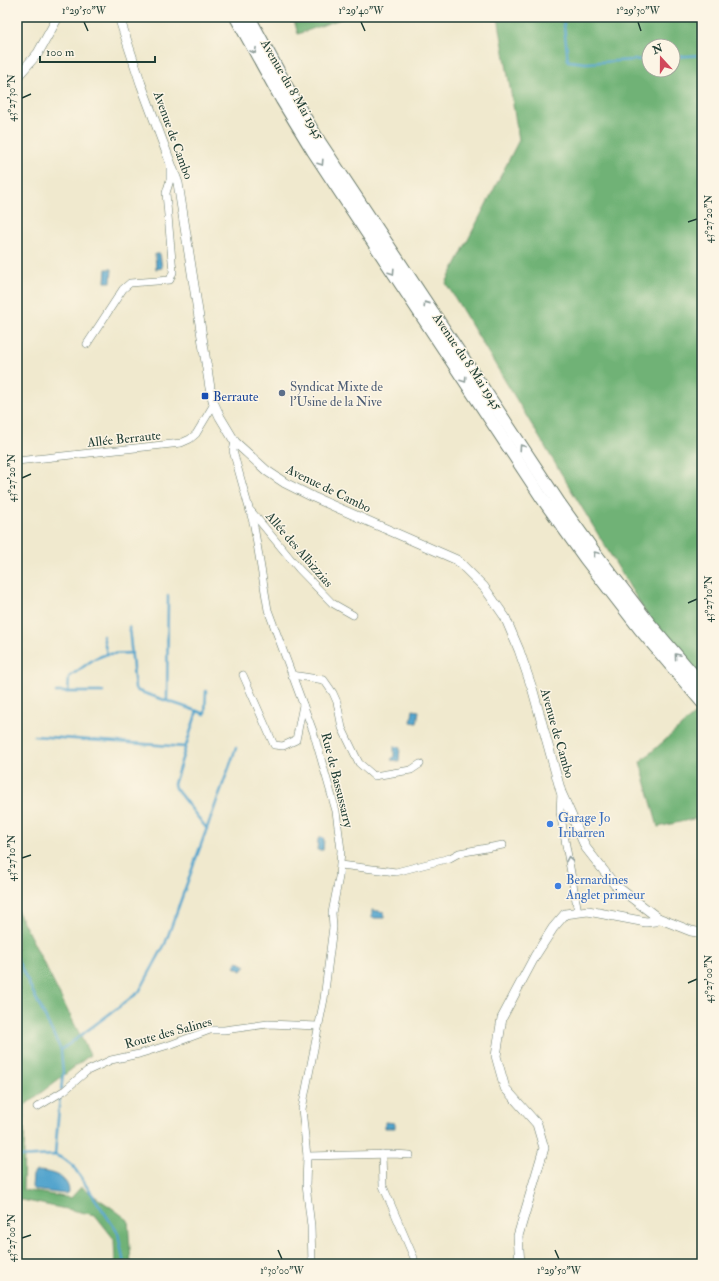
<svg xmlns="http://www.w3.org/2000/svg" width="719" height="1281" font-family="'IM FELL Double Pica',serif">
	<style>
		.forest { fill: #70b276; stroke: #487855; fill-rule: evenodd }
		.water { fill: #52a4cd; stroke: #387080 }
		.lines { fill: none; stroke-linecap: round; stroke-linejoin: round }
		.stream { stroke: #52a4cd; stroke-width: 2.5 }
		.street-casing { stroke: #68796a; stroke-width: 8 }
		.secondary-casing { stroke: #68796a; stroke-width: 10 }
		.highway-casing { stroke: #68796a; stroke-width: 14 }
		.street { stroke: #fff; stroke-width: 7 }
		.secondary { stroke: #fff; stroke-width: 9 }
		.highway { stroke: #fff; stroke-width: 12 }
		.oneway { stroke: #8f9e9a }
		.ticks { fill: none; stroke: #1f3d34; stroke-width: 1.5 }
		.service-dot { fill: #5c6f8a; stroke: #fcf5e5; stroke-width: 1.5 }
		.transit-dot { fill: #1a4fb4; stroke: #fcf5e5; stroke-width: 1.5 }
		.shop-dot { fill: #3f7fe0; stroke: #fcf5e5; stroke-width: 1.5 }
		.labels { text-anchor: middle; stroke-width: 3; stroke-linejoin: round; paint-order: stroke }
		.street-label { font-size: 13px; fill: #1f3d34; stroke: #fcf5e5 }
		.service-label { font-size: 13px; fill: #4e5e75; stroke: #fcf5e5; text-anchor: start }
		.transit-label { font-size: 13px; fill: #164399; stroke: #fcf5e5; text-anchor: start }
		.shop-label { font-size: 13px; fill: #366cbe; stroke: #fcf5e5; text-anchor: start }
		.neatline { fill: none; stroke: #1f3d34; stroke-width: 1.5 }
		.ticks-label { font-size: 10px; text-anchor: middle; fill: #1f3d34 }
	</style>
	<rect width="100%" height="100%" fill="#fcf5e5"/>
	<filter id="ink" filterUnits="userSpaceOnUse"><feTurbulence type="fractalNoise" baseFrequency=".025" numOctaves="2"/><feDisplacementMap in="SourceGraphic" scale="8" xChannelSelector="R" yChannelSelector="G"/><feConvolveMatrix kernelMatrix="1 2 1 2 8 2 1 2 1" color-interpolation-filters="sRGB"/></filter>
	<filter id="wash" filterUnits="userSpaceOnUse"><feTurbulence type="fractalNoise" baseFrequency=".012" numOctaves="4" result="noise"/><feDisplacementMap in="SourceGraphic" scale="16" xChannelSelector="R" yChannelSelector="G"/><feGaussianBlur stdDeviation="0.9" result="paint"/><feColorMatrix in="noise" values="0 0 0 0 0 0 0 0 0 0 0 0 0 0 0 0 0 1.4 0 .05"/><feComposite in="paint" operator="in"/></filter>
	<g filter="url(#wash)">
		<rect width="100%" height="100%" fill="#f0e9ce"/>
		<g class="forest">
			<polygon points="293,17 346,17 298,34"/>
			<path d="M498,17H702V706L446,283L519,140ZM649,46H673V70H649Z"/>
			<polygon points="702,708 702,817 658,827 640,762"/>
			<polygon points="17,910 90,1055 25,1105 23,1190 71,1198 81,1187 112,1208 128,1220 131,1264 115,1264 114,1239 95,1215 22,1200 17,1201"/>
		</g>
		<g class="water">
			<polygon points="155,254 160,254 162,268 156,269"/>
			<polygon points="106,269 112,269 111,282 105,282"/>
			<polygon points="413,710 419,711 417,723 411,722"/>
			<polygon points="394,746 400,747 399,761 391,760 394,756"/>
			<polygon points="322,837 324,839 323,850 317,850 318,839"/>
			<polygon points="372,910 384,912 384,918 372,918"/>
			<polygon points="237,961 246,966 242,971 234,967"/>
			<polygon points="385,1122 395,1123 395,1128 385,1128"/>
			<path d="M36,1171C49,1171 69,1176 69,1192L65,1194L34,1190L32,1187L33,1175Z"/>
		</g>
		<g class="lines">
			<g class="stream">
				<polyline points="563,17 568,61 586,63 649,59"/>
				<polyline points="673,57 702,55"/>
				<polyline points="129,627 135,688 138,691 197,711 174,784 175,788 207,829"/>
				<polyline points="103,636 107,654"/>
				<polyline points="56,692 103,692"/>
				<polyline points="68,692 69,677 94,659 107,654 132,653"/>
				<polyline points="167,701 168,596"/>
				<polyline points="197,711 205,714 206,691"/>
				<polyline points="34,736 185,747"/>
				<polyline points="17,959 61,1050 63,1074 61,1090"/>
				<polyline points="61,1050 139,992 165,944 236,748"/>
				<polyline points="55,1155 60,1095"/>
				<polyline points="17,1157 55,1155 64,1159 73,1166 118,1233 124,1264"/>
			</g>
		</g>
	</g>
	<g filter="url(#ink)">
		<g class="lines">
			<defs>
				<g id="street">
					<polyline points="87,344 123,289 130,283 170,280 173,272 166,193 170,180 170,165"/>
					<polyline points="235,442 233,451 254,526 268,610 313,731 336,811 341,850 339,877 332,913 333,927 324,999 302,1109 307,1156 306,1185 311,1226 312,1264"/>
					<polyline points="17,461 181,443 190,439 196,434 214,404"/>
					<polyline points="251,511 299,569 332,603 353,615"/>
					<polyline points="243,675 274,745 283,746 296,740 303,705"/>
					<polyline points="292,675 324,680 333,693 337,702 342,728 359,763 374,776 411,770 420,764"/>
					<polyline points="561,793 560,812 578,912"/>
					<polyline points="341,865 396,872 450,858 459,853 503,845"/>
					<polyline points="37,1107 65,1090 87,1071 111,1060 139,1054 172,1044 210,1030 224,1030 268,1024 318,1026"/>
					<polyline points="382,1154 383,1186 414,1258"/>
					<polyline points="307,1156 393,1154 410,1155"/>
				</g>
				<g id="secondary">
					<polyline points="119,17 141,84 178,183 210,388 214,404 220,417 235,442 267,471 285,483 313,497 457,560 484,587 505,617 519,650 533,691 561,792 586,848 615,885 658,918 691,931 702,933"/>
					<polyline points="17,77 38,53 58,17"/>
					<polyline points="520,1264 518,1236 544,1148 537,1124 505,1088 496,1056 502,1018 535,956 553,928 565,914 588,911 646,922 655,921 658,918"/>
				</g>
				<g id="highway">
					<polyline points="236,17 282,100 313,151 542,498 585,558 640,629 702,702"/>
					<polyline points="249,17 288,89 319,141 560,504 595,553 649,623 702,685"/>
				</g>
			</defs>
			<use href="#street" class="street-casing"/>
			<use href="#secondary" class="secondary-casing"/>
			<use href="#highway" class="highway-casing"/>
			<use href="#street" class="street"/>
			<use href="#secondary" class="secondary"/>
			<use href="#highway" class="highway"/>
		</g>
		<defs><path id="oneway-chevron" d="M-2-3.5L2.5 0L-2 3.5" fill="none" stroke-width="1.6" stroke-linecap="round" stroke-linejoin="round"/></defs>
		<g class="oneway">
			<use href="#oneway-chevron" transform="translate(254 51) rotate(61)"/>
			<use href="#oneway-chevron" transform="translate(321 163) rotate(57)"/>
			<use href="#oneway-chevron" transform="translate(392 272) rotate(57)"/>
			<use href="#oneway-chevron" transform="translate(426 304) rotate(-124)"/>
			<use href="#oneway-chevron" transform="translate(464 380) rotate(56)"/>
			<use href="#oneway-chevron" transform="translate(522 447) rotate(-124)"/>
			<use href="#oneway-chevron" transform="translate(596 554) rotate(-127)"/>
			<use href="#oneway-chevron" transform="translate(677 656) rotate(-130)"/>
			<use href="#oneway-chevron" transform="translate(569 859) rotate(-100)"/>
		</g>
	</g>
	<path class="ticks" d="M84,22L88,31M361,22L365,31M638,22L641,31M22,98L31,94M688,222L697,219M22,478L31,474M688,603L697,599M22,858L31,855M688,983L697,979M22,1238L31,1235M278,1250L282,1259M555,1250L559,1259"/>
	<circle class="service-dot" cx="282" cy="393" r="4"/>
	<rect class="transit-dot" x="201" y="392" width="8" height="8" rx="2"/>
	<g class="shop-dot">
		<circle cx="550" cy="824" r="4"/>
		<circle cx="558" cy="886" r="4"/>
	</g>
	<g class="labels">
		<g class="street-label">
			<text transform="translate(293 89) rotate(60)" y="5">Avenue du 8 Mai 1945</text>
			<text transform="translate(174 135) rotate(70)" y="5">Avenue de Cambo</text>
			<text transform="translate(468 361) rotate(56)" y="5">Avenue du 8 Mai 1945</text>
			<text transform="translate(124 438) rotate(-6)" y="5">Allée Berraute</text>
			<text transform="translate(329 488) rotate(26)" y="5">Avenue de Cambo</text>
			<text transform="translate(300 549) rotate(49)" y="5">Allée des Albizzias</text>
			<text transform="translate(558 733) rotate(74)" y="5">Avenue de Cambo</text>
			<text transform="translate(338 780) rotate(76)" y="5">Rue de Bassussarry</text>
			<text transform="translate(168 1032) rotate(-15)" y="5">Route des Salines</text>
		</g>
		<g class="service-label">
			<text x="290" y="391">Syndicat Mixte de<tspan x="290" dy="15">l'Usine de la Nive</tspan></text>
		</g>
		<g class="transit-label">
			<text x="213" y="401">Berraute</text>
		</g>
		<g class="shop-label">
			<text x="558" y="822">Garage Jo<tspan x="558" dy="15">Iribarren</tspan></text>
			<text x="566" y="884">Bernardines<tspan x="566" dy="15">Anglet primeur</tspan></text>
		</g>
	</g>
	<rect width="719" height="1281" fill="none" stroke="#fcf5e5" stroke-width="44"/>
	<g transform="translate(661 58) rotate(339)"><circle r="19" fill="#fcf5e5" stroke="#a4ab9e"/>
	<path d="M0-3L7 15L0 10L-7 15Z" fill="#d1495b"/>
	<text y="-6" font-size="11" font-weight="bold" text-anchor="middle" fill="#1f3d34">N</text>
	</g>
	<path d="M40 56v6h115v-6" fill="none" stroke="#1f3d34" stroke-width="2"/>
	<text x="46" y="56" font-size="12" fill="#1f3d34" stroke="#fcf5e5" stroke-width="3" paint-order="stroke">100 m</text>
	<rect x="22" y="22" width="675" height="1237" class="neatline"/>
	<g class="ticks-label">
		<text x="84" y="14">1°29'50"W</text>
		<text x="361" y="14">1°29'40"W</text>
		<text x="638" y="14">1°29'30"W</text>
		<text transform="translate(11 98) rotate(-90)" y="4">43°27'30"N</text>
		<text transform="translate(708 219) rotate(-90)" y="4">43°27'20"N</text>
		<text transform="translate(11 478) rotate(-90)" y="4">43°27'20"N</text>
		<text transform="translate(708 599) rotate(-90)" y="4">43°27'10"N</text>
		<text transform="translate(11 858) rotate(-90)" y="4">43°27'10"N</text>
		<text transform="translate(708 979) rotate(-90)" y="4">43°27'00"N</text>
		<text transform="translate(11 1238) rotate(-90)" y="4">43°27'00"N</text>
		<text x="282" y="1274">1°30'00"W</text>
		<text x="559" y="1274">1°29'50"W</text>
	</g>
</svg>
